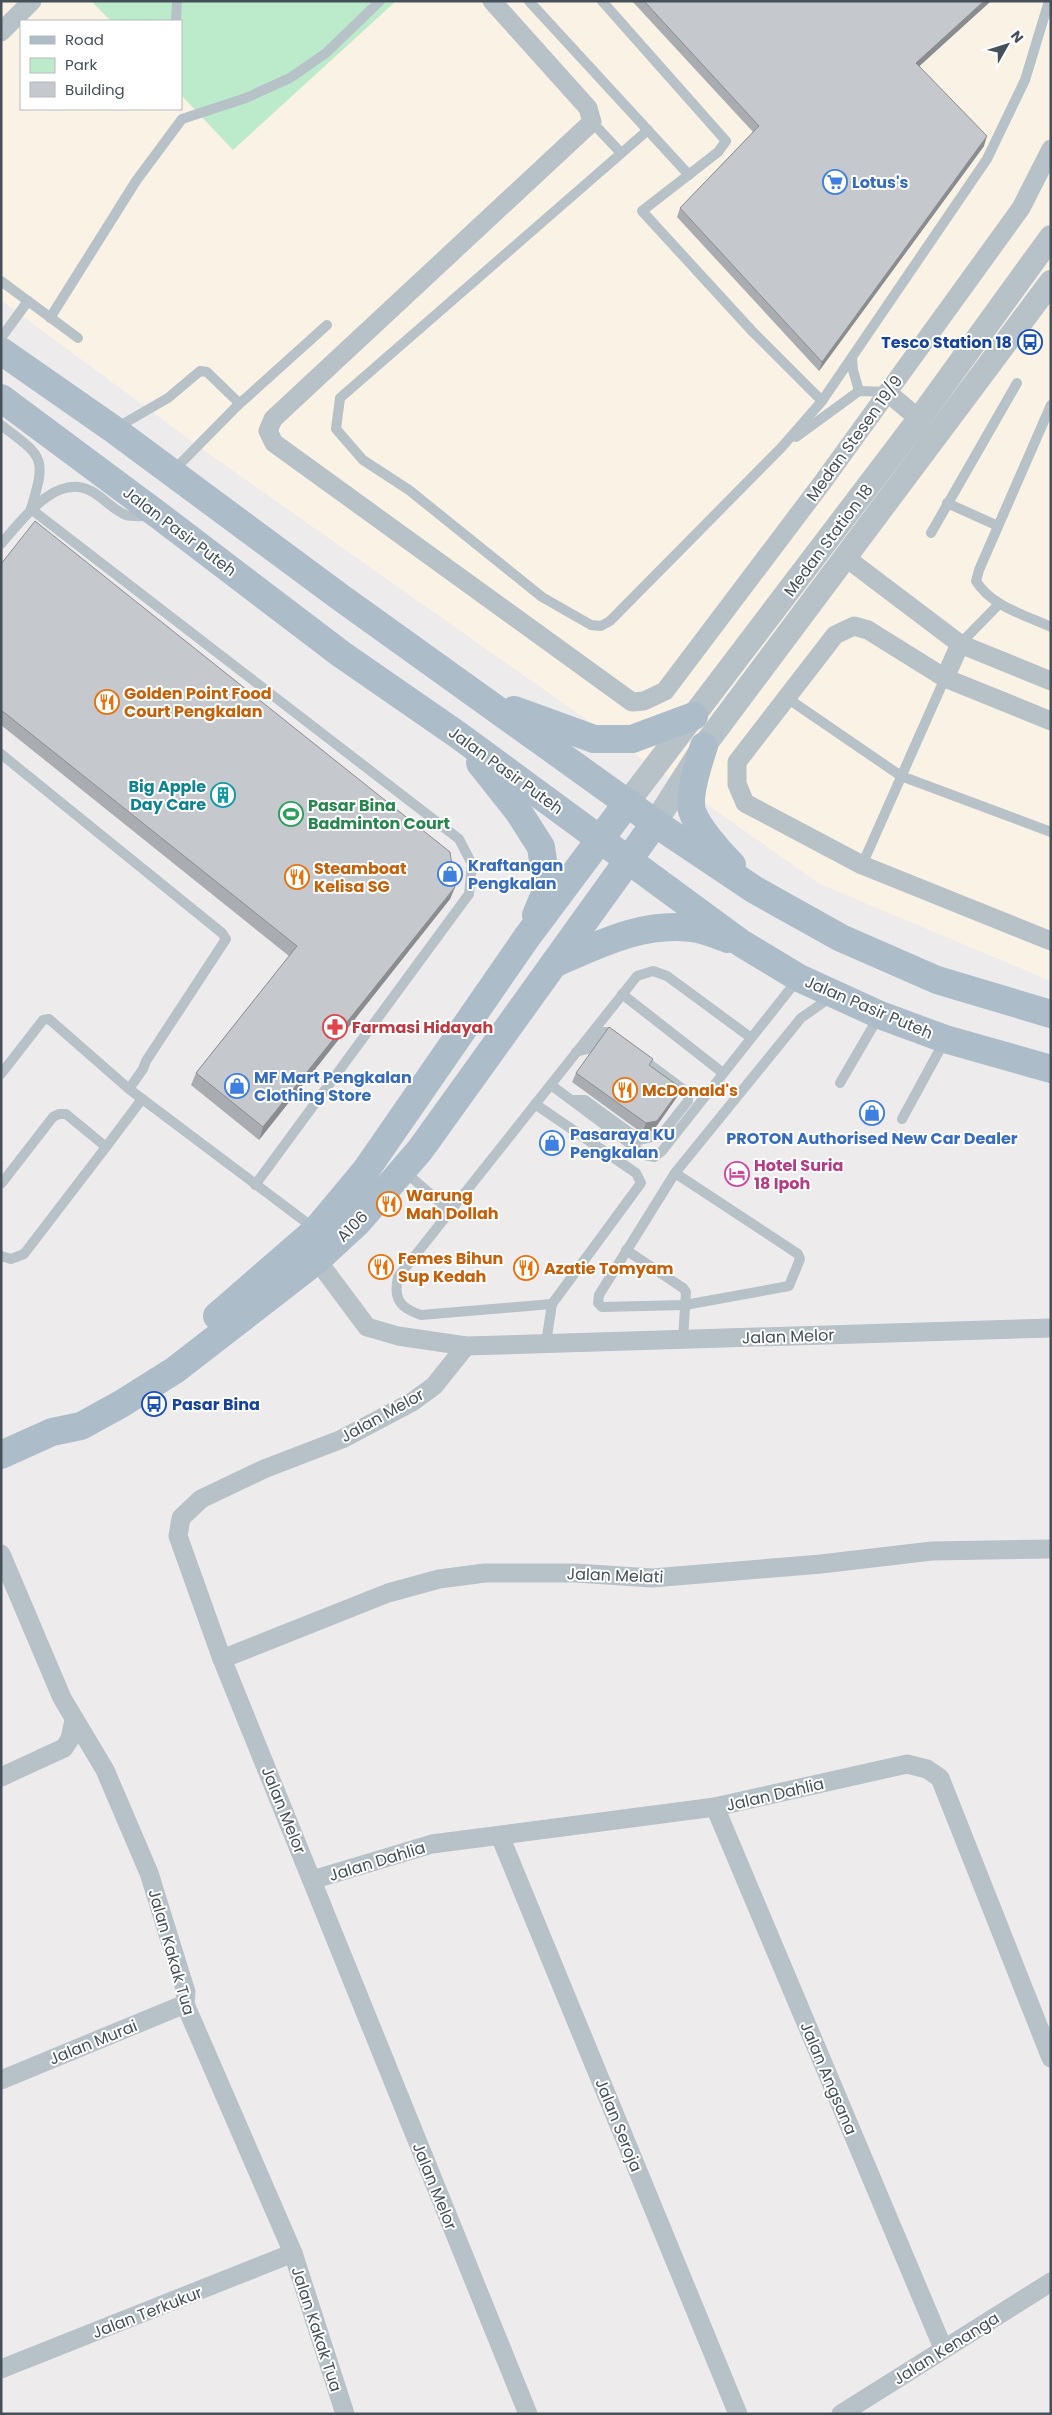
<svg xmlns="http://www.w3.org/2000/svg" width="1052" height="2415" font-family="Poppins,sans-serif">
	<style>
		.commercial { fill: #faf2e4; fill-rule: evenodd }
		.green { fill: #bbebca }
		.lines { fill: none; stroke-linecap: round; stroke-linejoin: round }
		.service { stroke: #b7c1c8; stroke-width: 10 }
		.minor { stroke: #b7c1c8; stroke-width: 19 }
		.tertiary { stroke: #b7c1c8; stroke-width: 24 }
		.primary { stroke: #acbdc9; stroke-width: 28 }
		.wall { fill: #a9adb1 }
		.shaded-wall { fill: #8a8d90 }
		.building { fill: #c5c9ce; stroke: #8a8d90 }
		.labels { text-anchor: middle; stroke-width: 4; stroke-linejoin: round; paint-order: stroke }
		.shop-label { font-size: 16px; font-weight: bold; fill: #366cbe; stroke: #fff; text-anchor: start }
		.transit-label { font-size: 16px; font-weight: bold; fill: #164399; stroke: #fff; text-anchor: end }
		.street-label { font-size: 16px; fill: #455058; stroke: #fff }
		.food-label { font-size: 16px; font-weight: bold; fill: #c56008; stroke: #fff; text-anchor: start }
		.culture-label { font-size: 16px; font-weight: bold; fill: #0d838f; stroke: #fff; text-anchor: end }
		.leisure-label { font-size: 16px; font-weight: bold; fill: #27864d; stroke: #fff; text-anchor: start }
		.health-label { font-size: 16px; font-weight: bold; fill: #be3a42; stroke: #fff; text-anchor: start }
		.hotel-label { font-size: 16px; font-weight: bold; fill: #b23c85; stroke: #fff; text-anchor: start }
	</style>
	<rect width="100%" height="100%" fill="#eeebec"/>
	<path class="commercial" d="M1,1H1051V981L820,884L205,451L1,300ZM21,21H181V109H21Z"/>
	<polygon class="green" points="91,1 396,1 233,150 181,95 181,21 111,21"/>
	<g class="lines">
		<g class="service">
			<polyline points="529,1 689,175"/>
			<polyline points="602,1 726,141 718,152 642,211 752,331 822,401"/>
			<polyline points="176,21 177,1"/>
			<polyline points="592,122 621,153"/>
			<polyline points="648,130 340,398 336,429 363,460 409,490 542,597 591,625 601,626 610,621 781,448 822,401 987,159 1025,80 1049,1"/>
			<polyline points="1,281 78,338"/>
			<polyline points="50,318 136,181 182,119 246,98 290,78 326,53 380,1"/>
			<polyline points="1,338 28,301"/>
			<polyline points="852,358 853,370 859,391"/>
			<path d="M1051,405L979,570L976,581C991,606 1025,615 1051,627"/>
			<polyline points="237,406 327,325"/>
			<path d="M1,425C43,457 47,456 31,509"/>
			<polyline points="116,428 168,398 200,371 207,372 237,401 237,406 173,471"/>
			<polyline points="796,437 859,391 887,392"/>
			<polyline points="947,503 998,526"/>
			<polyline points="31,509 459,839 472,864 469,894 255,1185"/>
			<polyline points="931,533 1017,383"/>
			<path d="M1,544C21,521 56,472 91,491C103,497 113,510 126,515C132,517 142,516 149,516"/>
			<polyline points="960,644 999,604"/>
			<polyline points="787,698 901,776 1051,832"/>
			<polyline points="1,754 222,933 226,939 146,1061 143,1069 129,1089 315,1229"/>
			<polyline points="862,865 945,678"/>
			<polyline points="622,994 723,1073"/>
			<polyline points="576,1052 591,1048 604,1032 608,1032 615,1037"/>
			<polyline points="1,1074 43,1020 49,1019 129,1089"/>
			<polyline points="840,1083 879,1016"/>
			<polyline points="551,1085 645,1155 654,1157 662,1151 798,979"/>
			<polyline points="573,1100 585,1100 640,1140 661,1135 688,1101 688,1093 640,1057"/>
			<polyline points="535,1104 636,1173 641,1183 552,1304 546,1343"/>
			<polyline points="902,1119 945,1040"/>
			<polyline points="404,1171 450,1211"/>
			<polyline points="675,1173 798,1254 800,1259 789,1286 685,1305 602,1307 598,1303 599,1295 675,1173 801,1018 831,997"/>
			<polyline points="1,1184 53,1117 59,1114 66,1114 106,1147 142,1099"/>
			<polyline points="626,1250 683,1288 686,1292 683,1339"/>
			<polyline points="1,1256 11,1259 24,1254 106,1147"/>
			<path d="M552,1304L421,1315C400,1308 393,1299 398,1277L637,976L653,971L667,976L750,1037"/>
		</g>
		<g class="minor">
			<polyline points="492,1 588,108 592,122 273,419 268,431 274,443 632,702 644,701 665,691 822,483 1021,208 1051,149"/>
			<polyline points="1,32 32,1"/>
			<polyline points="887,392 919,419"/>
			<polyline points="845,557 960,644 1051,681"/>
			<polyline points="945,678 960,644"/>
			<polyline points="1051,721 945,678 868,630 854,626 835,635 737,762 737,784 745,803 862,865 1051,941"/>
			<polyline points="317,1260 367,1327 398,1336 466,1346 1051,1328"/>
			<polyline points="466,1346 434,1386 412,1402 342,1439 264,1469 201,1499 181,1518 178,1536 222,1659 528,2414"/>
			<polyline points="1,1554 62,1698 105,1770 149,1873 186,1992 185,2004 293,2253 345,2414"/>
			<polyline points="222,1659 388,1593 439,1579 485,1573 576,1573 652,1578 821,1564 932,1551 1051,1549"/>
			<polyline points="1,1777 64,1748 70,1739 74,1720"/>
			<polyline points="715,1807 943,2348"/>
			<polyline points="500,1836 738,2414"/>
			<polyline points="312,1880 432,1844 715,1807 907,1764 927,1769 940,1778 1051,2058"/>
			<polyline points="1,2080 185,2004"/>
			<polyline points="1,2369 293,2253"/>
			<polyline points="841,2414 1051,2282"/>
		</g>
		<g class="tertiary">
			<polyline points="628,802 919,419 1051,237"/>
			<polyline points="655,823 704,746 1051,282"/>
		</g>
		<g class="primary">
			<polyline points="1,351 113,429 340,597 655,823 755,890 841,938 937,980 1051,1014"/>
			<polyline points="1,398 161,517 341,654 458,735 741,943 799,978 880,1015 945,1039 1051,1069"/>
			<polyline points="514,710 594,739 632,739 694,716"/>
			<path d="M704,746C699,761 688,796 692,811C697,827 720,853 732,865"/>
			<polyline points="480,763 518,811 541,847 547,889 536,915"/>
			<path d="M556,963C601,943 647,920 698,929C708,931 718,936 728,939"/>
			<polyline points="217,1316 316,1230 366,1170 527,937 628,802"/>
			<polyline points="1,1455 52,1432 81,1426 121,1404 175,1370 317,1260 357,1223 420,1150 655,823"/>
		</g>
	</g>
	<g class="wall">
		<polygon points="632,1 991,1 919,66 984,146 819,371 677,217 680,208 753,132"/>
		<polygon points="1,564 455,887 450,899 259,1140 191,1085 196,1073 289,956 1,725"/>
		<polygon points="650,1066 681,1088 677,1097 653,1131 642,1133 572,1082 576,1073"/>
	</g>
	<g class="shaded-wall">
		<polygon points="984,1 991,1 913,72 916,63"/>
		<polygon points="987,136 984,146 819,371 822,362"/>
		<polygon points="455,887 450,899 259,1140 263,1127"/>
		<polygon points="681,1088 677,1097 653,1131 642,1133 646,1123"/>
	</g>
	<g class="building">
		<polygon points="644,1 984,1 916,63 987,136 822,362 680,208 759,126"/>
		<polygon points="35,521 450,852 455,887 263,1127 196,1073 297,946 1,710 1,564"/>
		<polygon points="609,1027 653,1059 649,1065 681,1088 657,1121 646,1123 576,1073"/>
	</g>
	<defs>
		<symbol id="supermarket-ring" viewBox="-11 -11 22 22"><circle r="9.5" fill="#fff" stroke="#3f7fe0" stroke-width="1.5"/><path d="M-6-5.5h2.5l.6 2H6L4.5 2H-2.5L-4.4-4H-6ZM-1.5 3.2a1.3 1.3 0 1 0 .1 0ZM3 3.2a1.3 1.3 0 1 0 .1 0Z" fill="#3f7fe0"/></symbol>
		<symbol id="bus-ring" viewBox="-11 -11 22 22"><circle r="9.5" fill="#fff" stroke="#1a4fb4" stroke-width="1.5"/><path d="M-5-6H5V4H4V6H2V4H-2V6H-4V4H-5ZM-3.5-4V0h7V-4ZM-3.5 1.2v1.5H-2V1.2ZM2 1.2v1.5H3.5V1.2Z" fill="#1a4fb4"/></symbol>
		<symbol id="restaurant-ring" viewBox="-11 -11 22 22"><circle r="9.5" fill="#fff" stroke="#e8710a" stroke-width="1.5"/><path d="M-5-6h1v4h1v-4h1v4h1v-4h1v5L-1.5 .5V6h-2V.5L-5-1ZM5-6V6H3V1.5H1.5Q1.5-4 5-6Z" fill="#e8710a"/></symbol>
		<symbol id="building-ring" viewBox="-11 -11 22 22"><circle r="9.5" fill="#fff" stroke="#0f9aa8" stroke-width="1.5"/><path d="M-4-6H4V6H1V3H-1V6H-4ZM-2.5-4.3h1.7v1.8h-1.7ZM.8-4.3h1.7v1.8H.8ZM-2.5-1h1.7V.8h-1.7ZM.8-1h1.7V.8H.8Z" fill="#0f9aa8"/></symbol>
		<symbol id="stadium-ring" viewBox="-11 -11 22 22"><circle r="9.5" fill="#fff" stroke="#2e9e5b" stroke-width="1.5"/><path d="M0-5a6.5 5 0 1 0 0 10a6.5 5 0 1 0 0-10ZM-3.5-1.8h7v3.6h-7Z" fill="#2e9e5b"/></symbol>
		<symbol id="shop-ring" viewBox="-11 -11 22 22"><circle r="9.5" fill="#fff" stroke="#3f7fe0" stroke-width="1.5"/><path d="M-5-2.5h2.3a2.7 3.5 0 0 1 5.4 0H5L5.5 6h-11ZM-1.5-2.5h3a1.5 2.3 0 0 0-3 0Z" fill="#3f7fe0"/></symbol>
		<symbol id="pharmacy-ring" viewBox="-11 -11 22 22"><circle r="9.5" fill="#fff" stroke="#e0444e" stroke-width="1.5"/><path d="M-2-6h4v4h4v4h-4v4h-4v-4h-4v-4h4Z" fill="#e0444e"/></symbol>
		<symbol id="hotel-ring" viewBox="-11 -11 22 22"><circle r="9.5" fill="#fff" stroke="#d1479c" stroke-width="1.5"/><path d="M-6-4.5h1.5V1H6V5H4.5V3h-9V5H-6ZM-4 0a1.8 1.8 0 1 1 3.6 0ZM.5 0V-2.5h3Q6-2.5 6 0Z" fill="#d1479c"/></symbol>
	</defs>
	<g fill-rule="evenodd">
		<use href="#supermarket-ring" x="821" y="168" width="28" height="28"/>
		<use href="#bus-ring" x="1016" y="328" width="28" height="28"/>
		<use href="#restaurant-ring" x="93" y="688" width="28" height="28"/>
		<use href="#building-ring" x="209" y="781" width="28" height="28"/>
		<use href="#stadium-ring" x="277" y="800" width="28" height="28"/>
		<use href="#shop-ring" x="436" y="860" width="28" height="28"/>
		<use href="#restaurant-ring" x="283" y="863" width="28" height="28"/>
		<use href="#pharmacy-ring" x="321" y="1013" width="28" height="28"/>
		<use href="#shop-ring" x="223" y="1072" width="28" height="28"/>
		<use href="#restaurant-ring" x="611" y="1076" width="28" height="28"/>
		<use href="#shop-ring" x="858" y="1099" width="28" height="28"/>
		<use href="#shop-ring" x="538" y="1129" width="28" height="28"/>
		<use href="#hotel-ring" x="723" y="1160" width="28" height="28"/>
		<use href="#restaurant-ring" x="375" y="1190" width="28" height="28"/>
		<use href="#restaurant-ring" x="367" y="1253" width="28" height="28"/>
		<use href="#restaurant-ring" x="512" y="1254" width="28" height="28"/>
		<use href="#bus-ring" x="140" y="1390" width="28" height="28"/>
	</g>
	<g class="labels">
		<g class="shop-label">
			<text x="852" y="188">Lotus's</text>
			<text x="468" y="871">Kraftangan<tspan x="468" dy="18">Pengkalan</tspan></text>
			<text x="254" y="1083">MF Mart Pengkalan<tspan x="254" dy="18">Clothing Store</tspan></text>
			<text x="570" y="1140">Pasaraya KU<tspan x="570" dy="18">Pengkalan</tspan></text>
			<text x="872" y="1144" text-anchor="middle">PROTON Authorised New Car Dealer</text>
		</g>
		<g class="transit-label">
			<text x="1012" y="348">Tesco Station 18</text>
			<text x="172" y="1410" text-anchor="start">Pasar Bina</text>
		</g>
		<g class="street-label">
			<text transform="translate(854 438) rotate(-54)" y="6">Medan Stesen 19/9</text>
			<text transform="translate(180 531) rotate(37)" y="6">Jalan Pasir Puteh</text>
			<text transform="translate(828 540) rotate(-53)" y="6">Medan Station 18</text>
			<text transform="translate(506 770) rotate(36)" y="6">Jalan Pasir Puteh</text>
			<text transform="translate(869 1007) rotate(23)" y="6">Jalan Pasir Puteh</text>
			<text transform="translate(352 1226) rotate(-45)" y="6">A106</text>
			<text transform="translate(788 1336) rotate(-2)" y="6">Jalan Melor</text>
			<text transform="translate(382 1415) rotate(-29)" y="6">Jalan Melor</text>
			<text transform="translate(615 1575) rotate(2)" y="6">Jalan Melati</text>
			<text transform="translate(775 1794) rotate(-13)" y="6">Jalan Dahlia</text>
			<text transform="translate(284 1810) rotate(68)" y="6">Jalan Melor</text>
			<text transform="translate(377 1861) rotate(-17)" y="6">Jalan Dahlia</text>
			<text transform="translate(172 1952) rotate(74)" y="6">Jalan Kakak Tua</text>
			<text transform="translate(93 2042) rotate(-22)" y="6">Jalan Murai</text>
			<text transform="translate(829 2078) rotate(67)" y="6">Jalan Angsana</text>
			<text transform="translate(619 2125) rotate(68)" y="6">Jalan Seroja</text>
			<text transform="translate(435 2186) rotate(68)" y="6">Jalan Melor</text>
			<text transform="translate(147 2312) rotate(-21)" y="6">Jalan Terkukur</text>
			<text transform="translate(317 2329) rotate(72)" y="6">Jalan Kakak Tua</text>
			<text transform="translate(946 2348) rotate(-32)" y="6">Jalan Kenanga</text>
		</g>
		<g class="food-label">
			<text x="124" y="699">Golden Point Food<tspan x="124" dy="18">Court Pengkalan</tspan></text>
			<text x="314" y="874">Steamboat<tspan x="314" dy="18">Kelisa SG</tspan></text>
			<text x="642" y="1096">McDonald's</text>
			<text x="406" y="1201">Warung<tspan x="406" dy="18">Mah Dollah</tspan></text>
			<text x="398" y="1264">Femes Bihun<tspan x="398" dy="18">Sup Kedah</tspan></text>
			<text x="544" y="1274">Azatie Tomyam</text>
		</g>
		<g class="culture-label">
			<text x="206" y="792">Big Apple<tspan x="206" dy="18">Day Care</tspan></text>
		</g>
		<g class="leisure-label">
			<text x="308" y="811">Pasar Bina<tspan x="308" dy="18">Badminton Court</tspan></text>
		</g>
		<g class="health-label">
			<text x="352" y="1033">Farmasi Hidayah</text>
		</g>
		<g class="hotel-label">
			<text x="754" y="1171">Hotel Suria<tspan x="754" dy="18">18 Ipoh</tspan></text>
		</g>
	</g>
	<rect width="1052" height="2415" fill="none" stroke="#455058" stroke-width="5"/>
	<rect x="20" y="20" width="162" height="90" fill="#ffffff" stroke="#b5b9bc"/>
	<rect x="30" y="36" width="25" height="8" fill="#acbdc9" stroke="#b5b9bc"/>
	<text x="65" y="45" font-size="15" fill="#455058">Road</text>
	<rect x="30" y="58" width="25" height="15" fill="#bbebca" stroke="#b5b9bc"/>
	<text x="65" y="70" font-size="15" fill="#455058">Park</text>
	<rect x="30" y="82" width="25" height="15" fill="#c5c9ce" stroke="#b5b9bc"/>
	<text x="65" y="95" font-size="15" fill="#455058">Building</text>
	<g transform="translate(1007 45) rotate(51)" stroke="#ffffff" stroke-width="4" paint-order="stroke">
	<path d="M0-4L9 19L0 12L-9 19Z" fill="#455058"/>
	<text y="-8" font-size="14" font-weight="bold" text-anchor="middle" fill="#455058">N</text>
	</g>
</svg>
